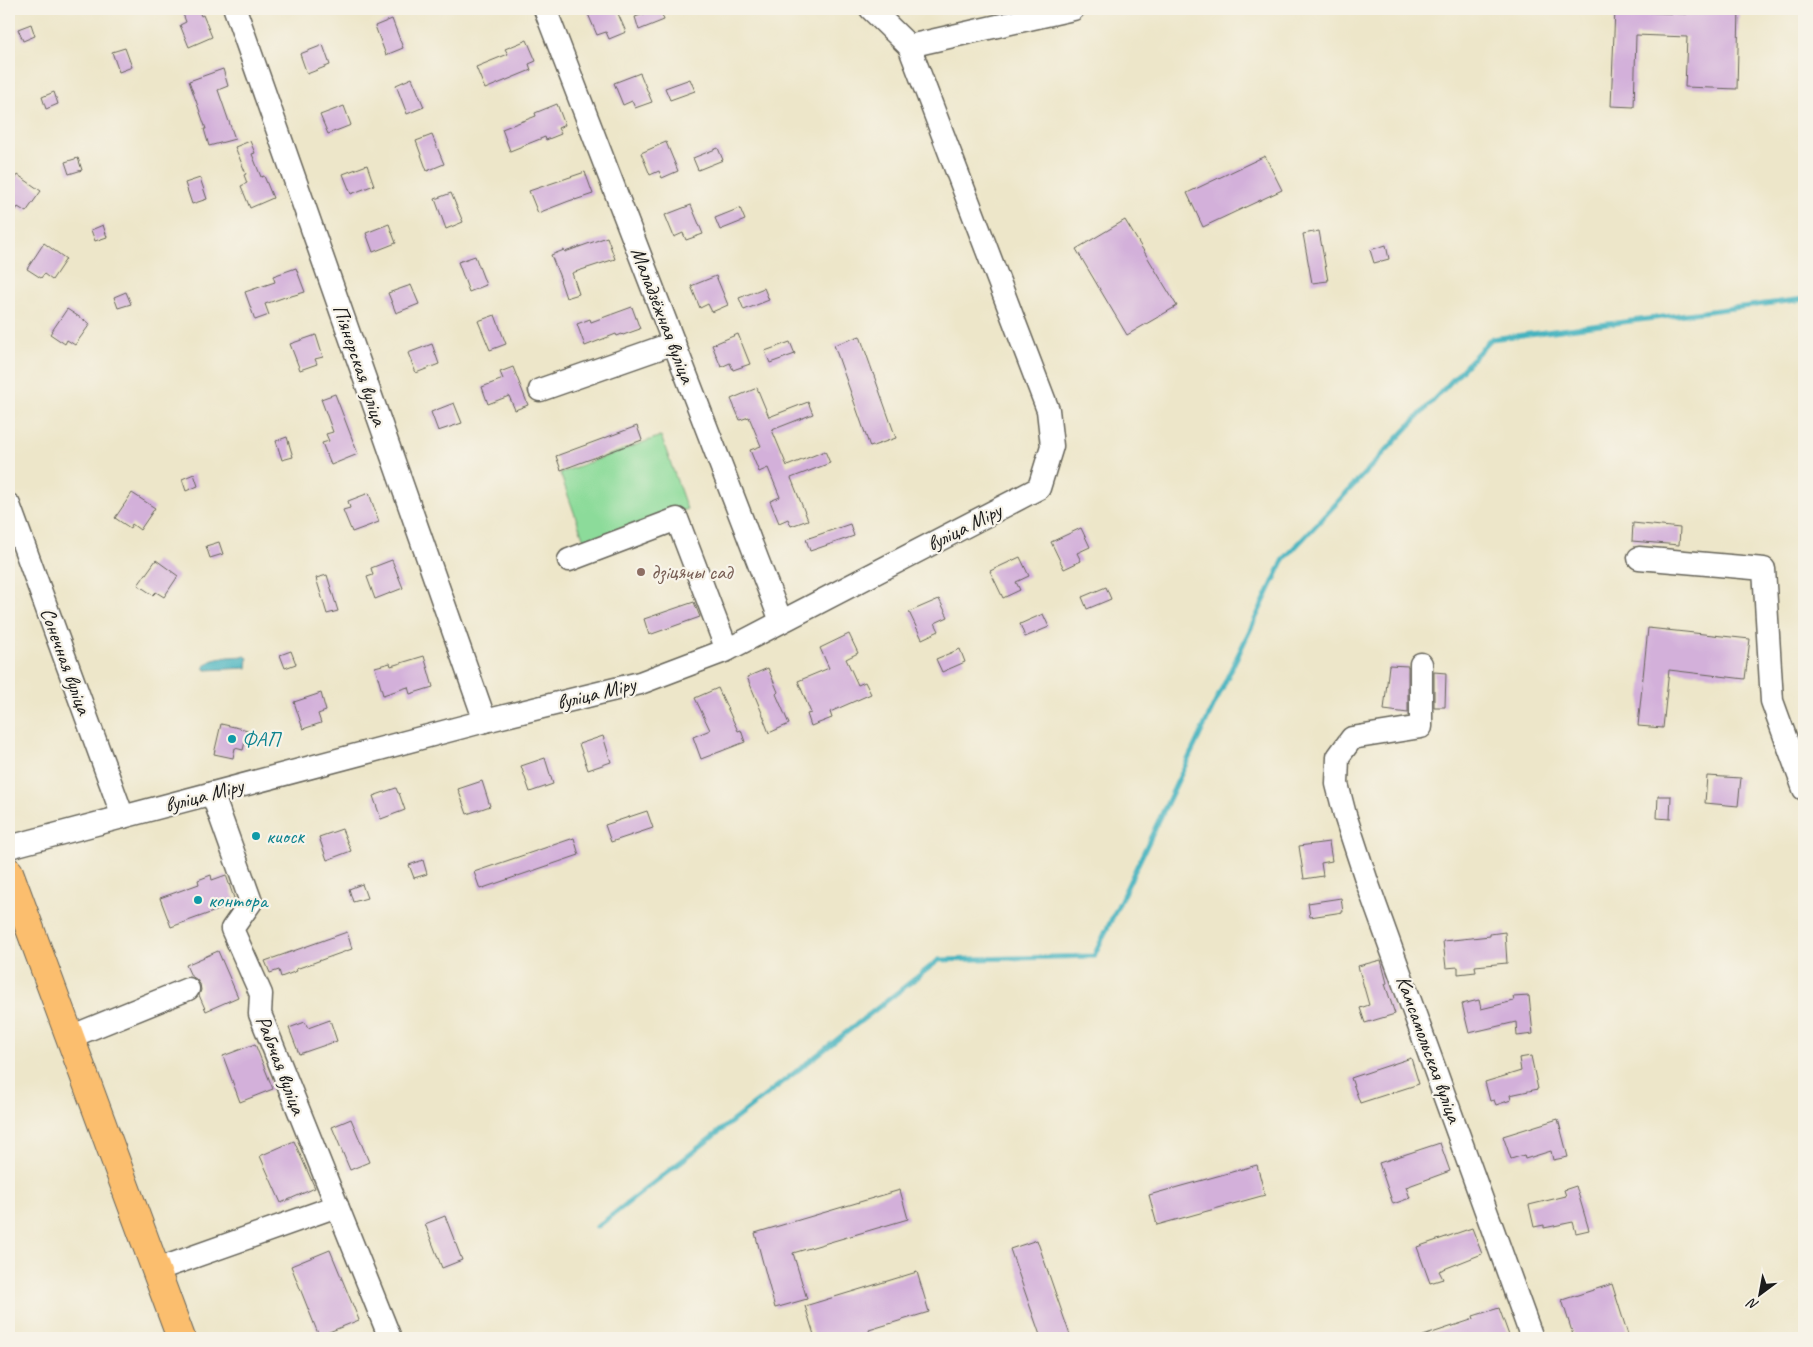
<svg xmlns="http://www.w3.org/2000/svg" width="1813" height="1347" font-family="Caveat,sans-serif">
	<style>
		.green { fill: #8cdb9a; stroke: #547c5b }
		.water { fill: #44b3bf; stroke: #30686e }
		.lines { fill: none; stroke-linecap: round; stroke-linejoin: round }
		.stream { stroke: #44b3bf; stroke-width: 5 }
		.building { fill: #d3b0da }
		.minor-casing { stroke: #656359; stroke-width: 25 }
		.major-casing { stroke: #656359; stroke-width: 30 }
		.minor { stroke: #fff; stroke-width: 22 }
		.major { stroke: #fbbe6e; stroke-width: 28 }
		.education-dot { fill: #8d6e63; stroke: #f7f3e8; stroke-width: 2 }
		.culture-dot { fill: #0f9aa8; stroke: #f7f3e8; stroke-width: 2 }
		.labels { text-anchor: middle; stroke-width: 4.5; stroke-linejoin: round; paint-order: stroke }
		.street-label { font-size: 21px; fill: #1c1c1c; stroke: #f7f3e8 }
		.education-label { font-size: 21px; fill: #785e54; stroke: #f7f3e8; text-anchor: start }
		.culture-label { font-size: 21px; fill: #0d838f; stroke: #f7f3e8; text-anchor: start }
	</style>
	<rect width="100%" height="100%" fill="#f7f3e8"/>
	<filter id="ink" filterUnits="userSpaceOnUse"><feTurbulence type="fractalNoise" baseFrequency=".02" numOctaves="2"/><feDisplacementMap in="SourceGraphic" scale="10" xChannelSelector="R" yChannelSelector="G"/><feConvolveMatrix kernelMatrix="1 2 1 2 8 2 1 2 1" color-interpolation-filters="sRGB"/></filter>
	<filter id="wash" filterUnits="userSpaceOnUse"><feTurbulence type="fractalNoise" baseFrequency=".0096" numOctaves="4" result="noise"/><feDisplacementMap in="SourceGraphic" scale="20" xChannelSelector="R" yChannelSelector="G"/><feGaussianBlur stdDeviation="1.12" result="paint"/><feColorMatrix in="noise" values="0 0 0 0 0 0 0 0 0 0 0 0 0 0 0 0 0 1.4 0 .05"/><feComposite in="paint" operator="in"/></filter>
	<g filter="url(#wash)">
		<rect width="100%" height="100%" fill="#ede6c9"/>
		<polygon class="green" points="661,436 687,509 586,546 560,473"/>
		<path class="water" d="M245,656L248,658L247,668L206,670L204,667C210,656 233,657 245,656Z"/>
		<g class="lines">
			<polyline class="stream" points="597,1227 939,960 1094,956 1284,559 1491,339 1804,299"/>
		</g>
		<g id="blocks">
			<g class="building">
				<polygon points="195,9 198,9 201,16 203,15 212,37 189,47 180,25 186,22 183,14"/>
				<polygon points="600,9 616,9 626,32 609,39 606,32 597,35 588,14"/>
				<polygon points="658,9 660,9 664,20 639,30 635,17"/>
				<polygon points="1615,9 1636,9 1636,12 1687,14 1687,9 1739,9 1737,89 1685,87 1687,37 1636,35 1634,107 1611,106"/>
				<polygon points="392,19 403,48 386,55 375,26"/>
				<polygon points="31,24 35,36 23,41 18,29"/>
				<polygon points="527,40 536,61 529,64 531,70 485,89 476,67 508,54 505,49"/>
				<polygon points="323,45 330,65 307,74 300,54"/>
				<polygon points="125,48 132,67 119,72 112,52"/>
				<polygon points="223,69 228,86 218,90 235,139 209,146 204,129 206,129 189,81"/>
				<polygon points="640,73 652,102 635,108 632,101 623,105 614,83"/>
				<polygon points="412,78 424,107 407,114 396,85"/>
				<polygon points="690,79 695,91 670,100 665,88"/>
				<polygon points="54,92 58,104 46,109 42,97"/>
				<polygon points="557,104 565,125 558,128 561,134 546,140 545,137 510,151 502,129 536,116 535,113"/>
				<polygon points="344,106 351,125 328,134 320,115"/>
				<polygon points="432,135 444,164 427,171 416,141"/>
				<polygon points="250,141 255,153 252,154 261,177 264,176 273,198 250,208 241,186 247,183 244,175 246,174 235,147"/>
				<polygon points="666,142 678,171 662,178 659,171 650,175 641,153"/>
				<polygon points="718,148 723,160 698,170 693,158"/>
				<polygon points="1265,156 1282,190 1203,227 1187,193"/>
				<polygon points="78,158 82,170 69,174 65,162"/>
				<polygon points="367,165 374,185 351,194 343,174"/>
				<polygon points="585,172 593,194 575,200 575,199 569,201 538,213 529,191"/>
				<polygon points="18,175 41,191 26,212 18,207 9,220 9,189"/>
				<polygon points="200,178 207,199 192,204 185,183"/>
				<polygon points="451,193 463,222 446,229 435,199"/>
				<polygon points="691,205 703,234 686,240 683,233 674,237 665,215"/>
				<polygon points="740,208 745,220 720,230 715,218"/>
				<polygon points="1125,220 1177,306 1127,335 1076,249"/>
				<polygon points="389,224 396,243 373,252 366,233"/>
				<polygon points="103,225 107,237 95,241 91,230"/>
				<polygon points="1319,231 1328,281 1312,283 1303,234"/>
				<polygon points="607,237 615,259 572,273 579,294 566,298 560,280 561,280 551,255 564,250 565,252"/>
				<polygon points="44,243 66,259 52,280 44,274 41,278 27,269"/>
				<polygon points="1386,245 1389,259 1374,263 1370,250"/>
				<polygon points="475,256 486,285 469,292 458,262"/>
				<polygon points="296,268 305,292 288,297 288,296 265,304 269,315 255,320 245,292 275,282 273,276"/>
				<polygon points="716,276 728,305 712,312 708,304 700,308 691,286"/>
				<polygon points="411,285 419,304 396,313 388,293"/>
				<polygon points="764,288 769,300 744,310 739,298"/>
				<polygon points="126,292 131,304 118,308 114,297"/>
				<polygon points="632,307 640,329 623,335 622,334 617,336 616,334 585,346 577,324 590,319 591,322"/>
				<polygon points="67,309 90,324 75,345 67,340 65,344 50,334"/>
				<polygon points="495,315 506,344 490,350 478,321"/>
				<polygon points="738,334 750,364 733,370 730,363 721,367 712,345"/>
				<polygon points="316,335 323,357 315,359 317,364 300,370 290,344"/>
				<polygon points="860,336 896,438 870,447 834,345"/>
				<polygon points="790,342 795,354 770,363 765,351"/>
				<polygon points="432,344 439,364 416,373 408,353"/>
				<polygon points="513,367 528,405 515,410 509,396 488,404 482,387 503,379 500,372"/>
				<polygon points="757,388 769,417 808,402 813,414 772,430 787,466 825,451 830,463 791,478 808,520 791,526 788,519 779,523 770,501 780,497 768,468 759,472 750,450 761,446 749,417 740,420 731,399"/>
				<polygon points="335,394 358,454 331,465 322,443 329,441 326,434 333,432 321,399"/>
				<polygon points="454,403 462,423 438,431 431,412"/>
				<polygon points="637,426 642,440 561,470 556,456"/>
				<polygon points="287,437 293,457 282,460 276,441"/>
				<polygon points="194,474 198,486 186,491 182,479"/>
				<polygon points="132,493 155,508 140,530 132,524 130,528 115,518"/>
				<polygon points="369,493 379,522 352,532 343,510 350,508 348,501"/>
				<polygon points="1633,523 1680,528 1679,545 1632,541"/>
				<polygon points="850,524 854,536 810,551 806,539"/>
				<polygon points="1081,528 1090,547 1077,553 1081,561 1064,569 1051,542"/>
				<polygon points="219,542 223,554 210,558 206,546"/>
				<polygon points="1020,557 1029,576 1016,582 1020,590 1003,598 990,571"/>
				<polygon points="156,560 178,576 164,597 156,592 153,595 138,585"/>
				<polygon points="392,560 403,588 375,599 367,577 373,575 371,568"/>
				<polygon points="327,575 338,611 327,614 316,578"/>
				<polygon points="1106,587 1111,599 1087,609 1082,597"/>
				<polygon points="939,599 948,617 935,623 939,631 922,639 909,612"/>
				<polygon points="694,602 700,617 649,635 644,619"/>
				<polygon points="1043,614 1049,627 1025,637 1020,624"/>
				<polygon points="1648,628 1750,639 1745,679 1669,670 1663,728 1638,726"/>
				<polygon points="849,634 858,653 846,659 858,685 865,682 871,694 830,712 832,718 811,726 807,714 811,713 798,681 829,668 820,648"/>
				<polygon points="960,649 965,662 942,672 936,659"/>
				<polygon points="291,651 296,664 285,668 280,655"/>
				<polygon points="424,656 433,687 410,694 408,687 383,695 375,667 390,663 391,666"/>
				<polygon points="1389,665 1408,666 1408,713 1384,710"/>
				<polygon points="768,668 778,692 776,694 789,724 769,733 764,720 765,720 747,677"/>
				<polygon points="1434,672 1446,673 1445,707 1434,707"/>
				<polygon points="718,688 738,731 741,730 745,742 701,759 693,737 710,730 695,698"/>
				<polygon points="321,693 326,711 318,714 321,723 303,729 294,702"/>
				<polygon points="221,724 248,730 243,750 235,748 233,758 214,754"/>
				<polygon points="603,736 611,762 588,770 579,744"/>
				<polygon points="545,758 553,784 530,792 521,766"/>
				<polygon points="1707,776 1741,778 1738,806 1705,803"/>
				<polygon points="482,781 490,806 467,814 458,789"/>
				<polygon points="396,788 398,793 399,793 405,810 381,819 373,796"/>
				<polygon points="1658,796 1671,796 1670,819 1657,818"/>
				<polygon points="647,811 653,828 611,842 605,825"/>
				<polygon points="342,829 351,851 327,860 319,837"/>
				<polygon points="574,838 579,855 480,889 474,872"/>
				<polygon points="1329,842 1332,861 1321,863 1323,876 1304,879 1299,846"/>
				<polygon points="423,860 427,874 414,878 409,865"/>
				<polygon points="211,875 212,880 226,875 235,901 234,903 224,907 224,908 171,927 160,898 199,884 198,880"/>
				<polygon points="362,884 367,898 353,902 349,889"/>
				<polygon points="1341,898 1343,912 1310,917 1308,903"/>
				<polygon points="347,932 352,949 296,969 297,971 281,977 279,970 270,973 265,961"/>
				<polygon points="1505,932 1507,963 1475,966 1476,972 1458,974 1458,967 1446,968 1443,941 1490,936 1490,934"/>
				<polygon points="218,951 238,997 206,1011 199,995 201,990 200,984 196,979 191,976 186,965"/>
				<polygon points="1381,960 1387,983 1385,984 1395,1014 1365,1023 1360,1008 1369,1005 1358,966"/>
				<polygon points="1529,996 1533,1034 1517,1036 1516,1022 1469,1033 1462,1004 1479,1000 1481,1009 1514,1001 1513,997"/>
				<polygon points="330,1020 337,1041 299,1054 289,1028 305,1022 308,1028"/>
				<polygon points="255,1044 273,1089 240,1102 223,1056"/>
				<polygon points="1531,1056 1538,1089 1510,1095 1511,1100 1496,1105 1494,1100 1490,1101 1485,1082 1521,1071 1519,1058"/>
				<polygon points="1411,1058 1419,1084 1360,1103 1351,1078"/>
				<polygon points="351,1119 369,1162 350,1170 332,1127"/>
				<polygon points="1558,1119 1568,1157 1553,1160 1551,1151 1525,1159 1524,1155 1511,1159 1503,1136"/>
				<polygon points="294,1141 315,1188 281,1203 260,1156"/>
				<polygon points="1440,1143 1450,1171 1406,1187 1410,1198 1393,1204 1379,1163"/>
				<polygon points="1257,1165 1265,1195 1157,1225 1149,1195"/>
				<polygon points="1576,1186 1589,1230 1576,1233 1573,1222 1544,1228 1544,1225 1534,1227 1529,1205 1566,1196 1564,1190"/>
				<polygon points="900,1190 908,1219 793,1253 807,1299 775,1308 755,1233"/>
				<polygon points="445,1216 462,1260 442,1268 425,1224"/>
				<polygon points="1472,1228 1482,1254 1439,1271 1443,1279 1430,1283 1417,1247"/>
				<polygon points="1037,1240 1071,1338 1041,1338 1010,1249"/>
				<polygon points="330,1250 359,1320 319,1336 291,1266"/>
				<polygon points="917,1272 929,1312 869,1330 871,1338 815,1338 805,1306"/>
				<polygon points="1612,1284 1629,1338 1574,1338 1562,1300"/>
				<polygon points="1499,1308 1510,1338 1423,1338 1423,1336 1474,1319 1473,1316"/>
			</g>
		</g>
	</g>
	<g filter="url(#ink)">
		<use href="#blocks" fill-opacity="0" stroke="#656359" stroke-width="1"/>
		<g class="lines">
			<defs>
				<g id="minor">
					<polyline points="235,9 485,721"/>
					<polyline points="545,9 781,621"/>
					<polyline points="909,46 1073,9"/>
					<polyline points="540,390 674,343"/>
					<polyline points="9,505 123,817"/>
					<polyline points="1639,558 1764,569 1772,701 1804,789"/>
					<polyline points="569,560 677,519 727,650"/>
					<polyline points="1421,664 1421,727 1352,738 1338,757 1337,784 1345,815 1367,882 1532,1338"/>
					<polyline points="212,793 251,902 232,929 261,994 260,1014 390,1338"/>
					<polyline points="9,847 485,721 640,683 727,650 1039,488 1052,446 1048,410 909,46 871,9"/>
					<polyline points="70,1037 188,989"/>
					<polyline points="156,1270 337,1206"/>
				</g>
				<polyline id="major" points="9,872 181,1338"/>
			</defs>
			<use href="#minor" class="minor-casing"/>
			<use href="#major" class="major-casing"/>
			<use href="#minor" class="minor"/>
			<use href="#major" class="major"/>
		</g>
	</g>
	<circle class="education-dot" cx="641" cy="572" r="5"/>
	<g class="culture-dot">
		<circle cx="232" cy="739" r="5"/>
		<circle cx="256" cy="836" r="5"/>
		<circle cx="198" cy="900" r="5"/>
	</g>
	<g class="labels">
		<g class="street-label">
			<text transform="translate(663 315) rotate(69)" y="7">Маладзёжная вуліца</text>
			<text transform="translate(360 365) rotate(71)" y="7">Піянерская вуліца</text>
			<text transform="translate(964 527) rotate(-27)" y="7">вуліца Міру</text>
			<text transform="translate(66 661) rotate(70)" y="7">Сонечная вуліца</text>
			<text transform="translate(596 693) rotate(-14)" y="7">вуліца Міру</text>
			<text transform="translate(204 795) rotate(-15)" y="7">вуліца Міру</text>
			<text transform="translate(1429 1049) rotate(70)" y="7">Камсамольская вуліца</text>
			<text transform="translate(281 1065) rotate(69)" y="7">Рабочая вуліца</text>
		</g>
		<g class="education-label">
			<text x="651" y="579">дзіцячы сад</text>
		</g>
		<g class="culture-label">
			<text x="242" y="746">ФАП</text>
			<text x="266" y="843">киоск</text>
			<text x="208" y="907">контора</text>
		</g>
	</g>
	<rect width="1813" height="1347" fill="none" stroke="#f7f3e8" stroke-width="30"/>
	<g transform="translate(1760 1294) rotate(212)" stroke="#f7f3e8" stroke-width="4" paint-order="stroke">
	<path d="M0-4L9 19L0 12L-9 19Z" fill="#1c1c1c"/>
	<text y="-8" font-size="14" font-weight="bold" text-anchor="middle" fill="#1c1c1c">N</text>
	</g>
</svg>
